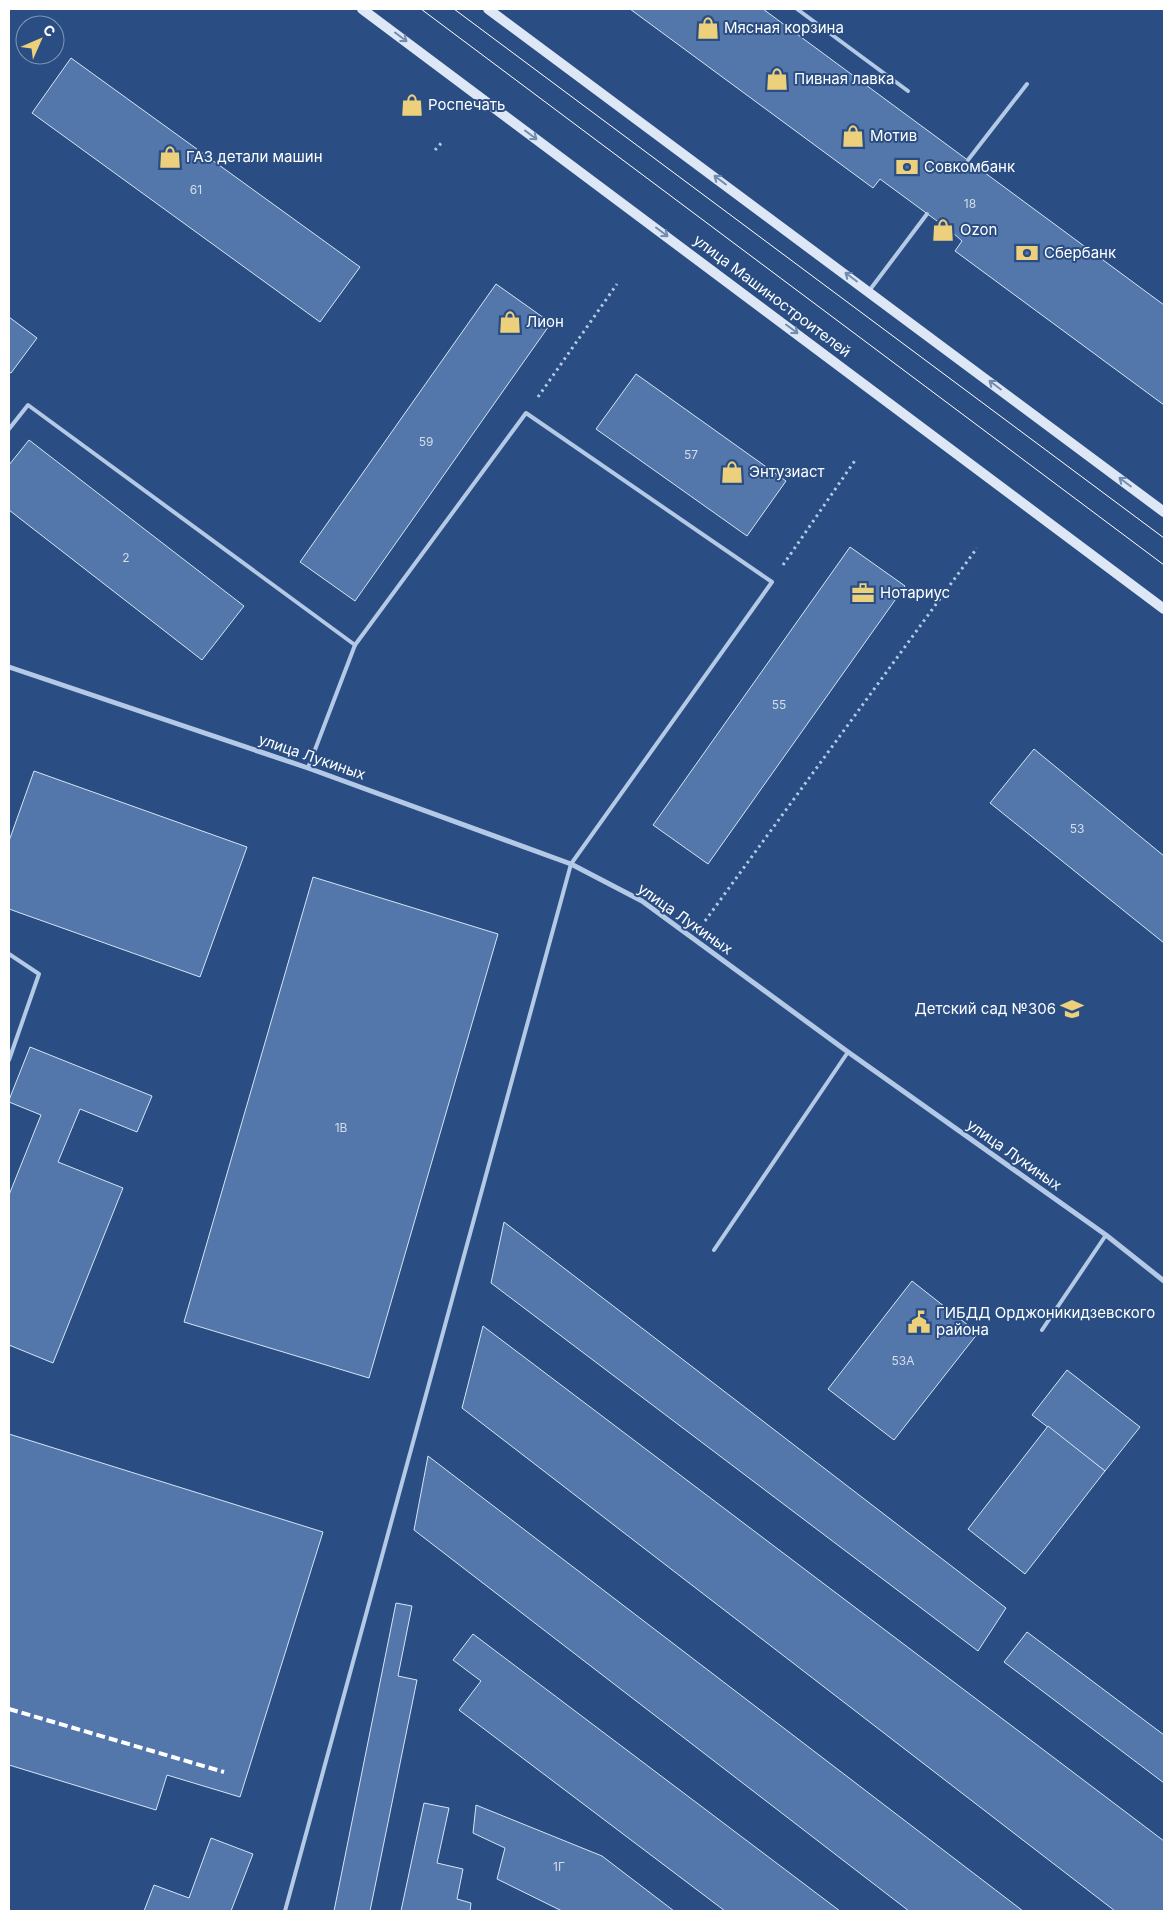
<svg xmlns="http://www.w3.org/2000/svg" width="1173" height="1920" font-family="Inter,sans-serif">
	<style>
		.building { fill: #5377ab; stroke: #d7e4f5 }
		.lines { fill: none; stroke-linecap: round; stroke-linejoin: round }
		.path { stroke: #b4c9e6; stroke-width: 3; stroke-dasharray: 2.5 4; stroke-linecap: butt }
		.lane { stroke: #b4c9e6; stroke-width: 4 }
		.street { stroke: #b4c9e6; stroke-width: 5 }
		.secondary { stroke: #dde7f6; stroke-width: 10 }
		.tram { stroke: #fff; stroke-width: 1 }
		.rail { stroke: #fff; stroke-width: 4; stroke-dasharray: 9 4; stroke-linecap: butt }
		.oneway { stroke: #728bb1 }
		.labels { text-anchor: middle; stroke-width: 4; stroke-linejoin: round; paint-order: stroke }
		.number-label { font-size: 12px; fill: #d4ddea }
		.poi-label { font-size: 15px; fill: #fff; stroke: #2a4e83; text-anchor: start }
		.street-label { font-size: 15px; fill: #fff; stroke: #2a4e83 }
	</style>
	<rect width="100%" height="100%" fill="#2a4e83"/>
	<g class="building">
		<polygon points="630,9 763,9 1164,305 1164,405 955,251 962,241 952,232 880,179 873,188"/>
		<polygon points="71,58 360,267 320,322 32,113"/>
		<polygon points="496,284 551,323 355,601 300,562"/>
		<polygon points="9,317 37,338 11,373 9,372"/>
		<polygon points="636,374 786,481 747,536 596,429"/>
		<polygon points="29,440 244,606 202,660 9,510 9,465"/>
		<polygon points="850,547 905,586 708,864 653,825"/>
		<polygon points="1034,749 1164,856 1164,943 990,803"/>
		<polygon points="34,771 247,847 200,977 9,909 9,841"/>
		<polygon points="313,877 498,934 369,1378 184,1322"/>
		<polygon points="30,1047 152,1096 137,1132 80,1109 58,1162 123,1188 53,1363 9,1345 9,1195 41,1115 9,1102 9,1100"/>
		<polygon points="504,1222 1006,1608 978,1651 491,1283"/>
		<polygon points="912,1281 978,1333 894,1440 828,1389"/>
		<polygon points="483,1326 1164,1841 1164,1911 1115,1911 462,1408"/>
		<polygon points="1067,1370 1140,1427 1105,1471 1032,1415"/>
		<polygon points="1048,1426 1105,1471 1025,1574 968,1529"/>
		<polygon points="9,1434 323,1532 240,1797 167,1775 156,1810 9,1765"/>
		<polygon points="428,1456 1023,1911 909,1911 414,1530"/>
		<polygon points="396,1603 412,1606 398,1676 417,1680 370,1911 334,1911"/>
		<polygon points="1027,1632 1164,1735 1164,1783 1004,1662"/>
		<polygon points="473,1634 840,1911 725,1911 459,1710 481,1681 453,1660"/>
		<polygon points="424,1803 449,1808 437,1863 463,1869 457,1899 471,1903 470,1911 401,1911"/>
		<polygon points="476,1805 602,1856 674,1911 562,1911 497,1879 505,1848 473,1833"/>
		<polygon points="211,1838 253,1854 231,1911 144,1911 154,1885 189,1898"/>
	</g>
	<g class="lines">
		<g class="path">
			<polyline points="435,150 443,141"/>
			<polyline points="538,397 617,284"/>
			<polyline points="783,565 856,459"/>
			<polyline points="705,921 977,548"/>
		</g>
		<g class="lane">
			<polyline points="797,9 908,91"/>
			<polyline points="968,160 1027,84"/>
			<polyline points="869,291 927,214"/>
			<polyline points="9,429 28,405 355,645"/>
			<polyline points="9,954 39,974 9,1060"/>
			<polyline points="714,1250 848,1052"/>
			<polyline points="1042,1330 1106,1235"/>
			<polyline points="285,1911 571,864 772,582 526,413 355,645 308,768"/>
		</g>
		<polyline class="street" points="9,667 308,768 571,864 642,901 848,1052 1106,1235 1164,1281"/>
		<g class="secondary">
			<polyline points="362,9 1164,609"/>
			<polyline points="488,9 1164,512"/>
		</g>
		<g class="tram">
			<polyline points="421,9 1164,565"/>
			<polyline points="454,9 1164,538"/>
		</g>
		<polyline class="rail" points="9,1709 224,1772"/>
	</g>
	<defs><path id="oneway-shaft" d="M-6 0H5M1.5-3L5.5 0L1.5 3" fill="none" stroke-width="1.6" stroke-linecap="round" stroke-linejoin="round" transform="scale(1.25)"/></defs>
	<g class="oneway">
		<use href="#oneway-shaft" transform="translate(401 37) rotate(37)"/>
		<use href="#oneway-shaft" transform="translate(531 135) rotate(37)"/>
		<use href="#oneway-shaft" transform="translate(720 180) rotate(-143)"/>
		<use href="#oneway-shaft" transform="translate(662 232) rotate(37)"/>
		<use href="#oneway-shaft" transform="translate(851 277) rotate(-143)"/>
		<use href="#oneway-shaft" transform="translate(792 329) rotate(37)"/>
		<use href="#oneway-shaft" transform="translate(995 385) rotate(-143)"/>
		<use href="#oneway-shaft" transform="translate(1125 482) rotate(-143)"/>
	</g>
	<defs>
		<symbol id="shop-bare" viewBox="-9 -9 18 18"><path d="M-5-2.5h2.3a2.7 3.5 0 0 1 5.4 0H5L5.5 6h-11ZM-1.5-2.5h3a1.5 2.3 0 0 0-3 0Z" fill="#edd07b" stroke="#2a4e83" stroke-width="2.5" paint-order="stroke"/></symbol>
		<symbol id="bank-bare" viewBox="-9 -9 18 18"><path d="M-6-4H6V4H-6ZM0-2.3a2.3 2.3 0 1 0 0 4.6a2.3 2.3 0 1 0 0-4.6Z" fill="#edd07b" stroke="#2a4e83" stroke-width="2.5" paint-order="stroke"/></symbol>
		<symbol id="office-bare" viewBox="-9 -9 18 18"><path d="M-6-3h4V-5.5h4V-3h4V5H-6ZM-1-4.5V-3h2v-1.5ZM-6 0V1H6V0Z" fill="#edd07b" stroke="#2a4e83" stroke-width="2.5" paint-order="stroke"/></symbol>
		<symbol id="school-bare" viewBox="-9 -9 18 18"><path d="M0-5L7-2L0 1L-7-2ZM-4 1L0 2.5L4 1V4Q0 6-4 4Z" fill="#edd07b" stroke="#2a4e83" stroke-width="2.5" paint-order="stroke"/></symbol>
		<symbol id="civic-bare" viewBox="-9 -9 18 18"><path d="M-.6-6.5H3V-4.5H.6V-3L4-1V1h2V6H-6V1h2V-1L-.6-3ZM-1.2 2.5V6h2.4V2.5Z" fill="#edd07b" stroke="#2a4e83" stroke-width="2.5" paint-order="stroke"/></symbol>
	</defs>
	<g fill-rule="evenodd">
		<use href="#shop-bare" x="692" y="12" width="32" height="32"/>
		<use href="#shop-bare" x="761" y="63" width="32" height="32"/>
		<use href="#shop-bare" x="396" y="89" width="32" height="32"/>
		<use href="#shop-bare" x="837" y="120" width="32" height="32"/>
		<use href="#shop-bare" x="154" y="141" width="32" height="32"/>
		<use href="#bank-bare" x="891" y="151" width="32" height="32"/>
		<use href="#shop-bare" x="927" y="214" width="32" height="32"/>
		<use href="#bank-bare" x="1011" y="237" width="32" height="32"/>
		<use href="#shop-bare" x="494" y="306" width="32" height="32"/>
		<use href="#shop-bare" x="716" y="456" width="32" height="32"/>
		<use href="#office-bare" x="847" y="577" width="32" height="32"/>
		<use href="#school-bare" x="1056" y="993" width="32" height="32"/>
		<use href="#civic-bare" x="903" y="1306" width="32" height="32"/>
	</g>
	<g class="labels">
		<g class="number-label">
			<text x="196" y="194">61</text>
			<text x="970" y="208">18</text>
			<text x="426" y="446">59</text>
			<text x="691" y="459">57</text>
			<text x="126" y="562">2</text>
			<text x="779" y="709">55</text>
			<text x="1077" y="833">53</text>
			<text x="341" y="1132">1В</text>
			<text x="903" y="1365">53А</text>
			<text x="559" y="1871">1Г</text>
		</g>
		<g class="poi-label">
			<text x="724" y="33">Мясная корзина</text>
			<text x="794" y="84">Пивная лавка</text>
			<text x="428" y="110">Роспечать</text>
			<text x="870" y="141">Мотив</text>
			<text x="186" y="162">ГАЗ детали машин</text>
			<text x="924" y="172">Совкомбанк</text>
			<text x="960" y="235">Ozon</text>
			<text x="1044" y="258">Сбербанк</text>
			<text x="526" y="327">Лион</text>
			<text x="749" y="477">Энтузиаст</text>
			<text x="880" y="598">Нотариус</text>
			<text x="1056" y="1014" text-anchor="end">Детский сад №306</text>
			<text x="936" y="1318">ГИБДД Орджоникидзевского<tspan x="936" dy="17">района</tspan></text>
		</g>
		<g class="street-label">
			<text transform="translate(772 296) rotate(37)" y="5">улица Машиностроителей</text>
			<text transform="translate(312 757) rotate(19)" y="5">улица Лукиных</text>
			<text transform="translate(685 919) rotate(35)" y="5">улица Лукиных</text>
			<text transform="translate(1014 1155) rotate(35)" y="5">улица Лукиных</text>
		</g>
	</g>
	<rect width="1173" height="1920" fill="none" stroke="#ffffff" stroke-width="20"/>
	<g transform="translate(40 40) rotate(45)"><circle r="24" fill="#2a4e83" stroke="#7f95b5"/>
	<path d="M0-4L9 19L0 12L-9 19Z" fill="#edd07b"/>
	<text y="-8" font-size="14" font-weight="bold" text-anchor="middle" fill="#ffffff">С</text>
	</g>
</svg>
